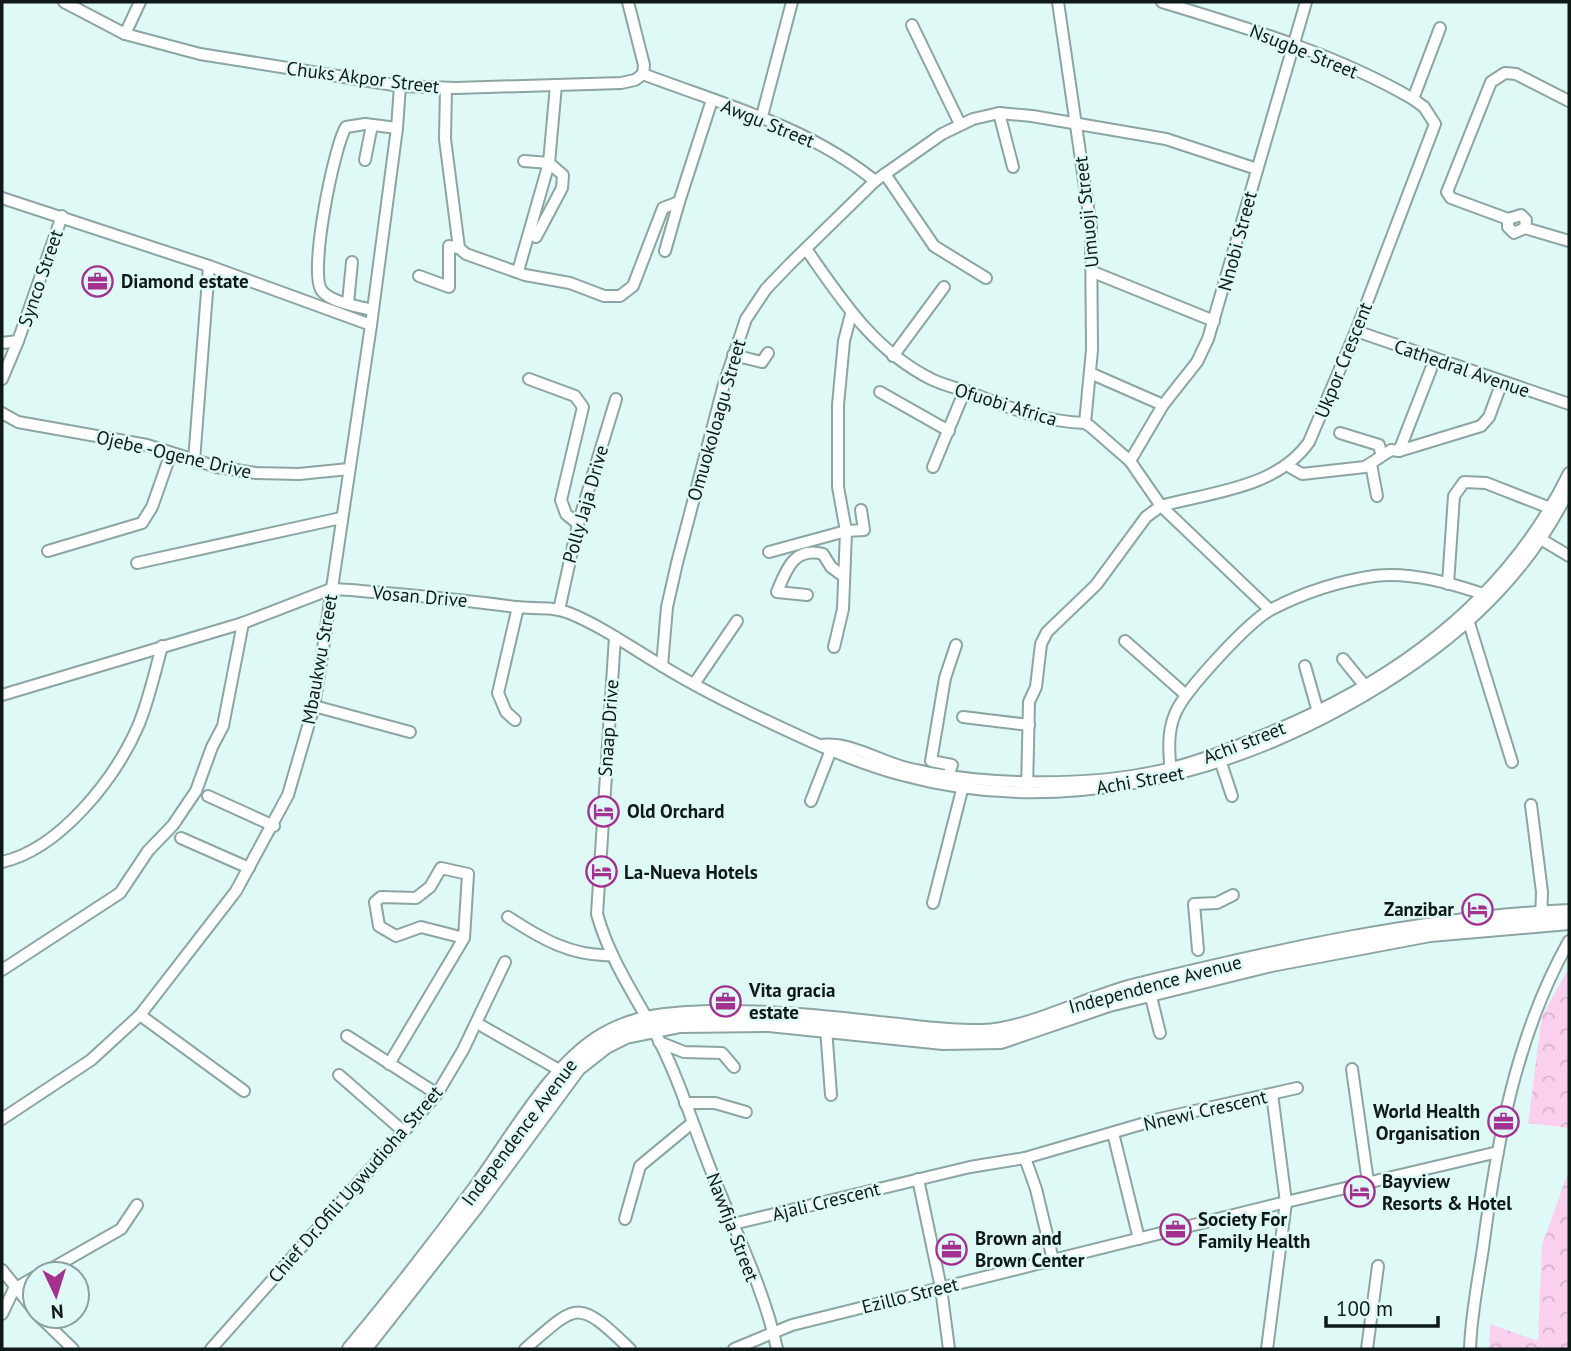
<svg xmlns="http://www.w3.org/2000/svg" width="1571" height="1351" font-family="'PT Sans',sans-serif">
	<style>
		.forest { fill: url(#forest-crowns) }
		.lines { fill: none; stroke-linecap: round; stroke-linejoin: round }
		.minor-casing { stroke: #8ca5a2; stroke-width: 14 }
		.major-casing { stroke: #8ca5a2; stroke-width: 18 }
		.minor { stroke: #fff; stroke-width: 10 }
		.major { stroke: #fff; stroke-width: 14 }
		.labels { text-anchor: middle; stroke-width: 5; stroke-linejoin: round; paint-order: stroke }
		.street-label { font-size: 19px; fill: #0f1918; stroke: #def9f6 }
		.poi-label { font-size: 19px; font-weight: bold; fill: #0f1918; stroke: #def9f6; text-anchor: start }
	</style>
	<defs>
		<pattern id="forest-crowns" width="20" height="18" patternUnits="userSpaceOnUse" patternTransform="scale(1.75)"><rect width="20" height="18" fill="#fbd0ef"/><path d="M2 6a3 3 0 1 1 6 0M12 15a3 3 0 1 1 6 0" fill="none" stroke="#d6b2cc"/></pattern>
	</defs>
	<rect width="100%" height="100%" fill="#def9f6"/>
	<g class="forest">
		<polygon points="1569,968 1569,1128 1528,1123 1542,1016"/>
		<polygon points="1569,1170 1569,1349 1489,1349 1490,1324 1538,1341 1542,1245"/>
	</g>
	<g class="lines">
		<defs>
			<g id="minor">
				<polyline points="64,2 125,34 200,54 400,86 456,88 621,83 635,80 643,74"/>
				<polyline points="628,2 644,65 643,74"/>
				<polyline points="1058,2 1091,228 1092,350 1085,423"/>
				<polyline points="912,25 960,124"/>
				<polyline points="125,34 140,2"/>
				<path d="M643,74C724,105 807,126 875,181L942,134L973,119L999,113L1032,116L1166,139L1257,169"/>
				<polyline points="446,88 445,139 459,248 466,254 525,275 570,283 604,296 620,296 633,286 663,208 679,202 712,100"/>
				<polyline points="1413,99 1440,28"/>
				<polyline points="999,113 1013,167"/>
				<polyline points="762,116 792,2"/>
				<polyline points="365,160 372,125"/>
				<polyline points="524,161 549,163 563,175 562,188 536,237"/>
				<polyline points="885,174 934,246 986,278"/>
				<polyline points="2,198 209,266 371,325"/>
				<polyline points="1508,219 1451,198 1447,192 1491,82 1505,73 1516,74 1569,101"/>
				<polyline points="1525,228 1526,220 1521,215 1508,219 1508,227 1514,233 1525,228 1569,241"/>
				<path d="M806,249C842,300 873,350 931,379C945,386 962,389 976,395C1012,409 1047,422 1085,423L1091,427L1130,461L1161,506L1270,610"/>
				<polyline points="665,251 679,202"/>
				<polyline points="518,271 549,163 556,85"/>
				<polyline points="1093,272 1214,321"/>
				<polyline points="419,276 449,287 449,246 459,248"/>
				<polyline points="348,303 352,262"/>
				<path d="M372,310C358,306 332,303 322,291C308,274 334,146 346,127L365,124L397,128"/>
				<polyline points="1356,331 1569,404"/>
				<polyline points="2,343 18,341"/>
				<polyline points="733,355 762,362 768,353"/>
				<polyline points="893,356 944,287"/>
				<polyline points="1090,373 1163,405"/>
				<polyline points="2,379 18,341 62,216"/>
				<polyline points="529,379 575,396 583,407 561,500 566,514 578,524"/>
				<polyline points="880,392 949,431"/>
				<polyline points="2,413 18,422 147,445 217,467 256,473 299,474 349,469"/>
				<polyline points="1340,433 1379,445 1381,453"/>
				<polyline points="1399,451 1431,369"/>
				<polyline points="194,461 209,266"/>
				<polyline points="1130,461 1163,405 1197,362 1208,339 1306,2"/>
				<polyline points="1371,464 1377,496"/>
				<polyline points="1288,466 1302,474 1365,467 1391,450 1399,451 1481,426 1489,417 1499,390"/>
				<polyline points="933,467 965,390"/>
				<polyline points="1539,538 1569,556"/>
				<polyline points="48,551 142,523 152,507 171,453"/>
				<polyline points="769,552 846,531 864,530 861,510"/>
				<polyline points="137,563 341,518"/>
				<polyline points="1448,584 1454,496 1464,482 1486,483 1550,508"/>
				<path d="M807,595L777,592C786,570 794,546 823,554L831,567L842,575"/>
				<polyline points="559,610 578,524 616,399"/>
				<polyline points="1469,623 1512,762"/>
				<path d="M615,637L597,914C609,957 632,991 653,1029C678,1074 693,1126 712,1173C734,1229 765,1291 777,1349"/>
				<polyline points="1125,641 1186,695"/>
				<polyline points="834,647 843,609 846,531 838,487 838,405 844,341 851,314"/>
				<polyline points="1343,659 1365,686"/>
				<polyline points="662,666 667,607 677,563 724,384 746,319 766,289 790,264 875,181"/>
				<polyline points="1305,666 1318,712"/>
				<polyline points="694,684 737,621"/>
				<path d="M2,695L243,623L331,589L351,590C406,595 460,599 515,607C533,609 552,606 569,613C601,626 629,646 659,664C688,682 719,698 750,713C799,736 849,761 902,775C1052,816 1213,780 1346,706C1441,653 1521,588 1569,490"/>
				<polyline points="314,706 410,732"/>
				<polyline points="963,717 1029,725"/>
				<polyline points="515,720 506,712 498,693 518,607"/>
				<path d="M821,745C849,741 879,761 907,768C936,775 966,779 996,781C1049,784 1101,783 1154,772C1190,765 1225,751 1259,737C1390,685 1506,602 1569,473"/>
				<polyline points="1220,760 1232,796"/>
				<path d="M1171,773C1169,754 1167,732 1175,714C1184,691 1250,620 1272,609C1303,593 1340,581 1374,576C1411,571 1454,584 1489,596"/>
				<polyline points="948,776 952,765 931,761 945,678 956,645"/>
				<path d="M1027,790L1029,702L1036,687L1041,644L1047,632L1096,585L1146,517L1161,506C1211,492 1277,488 1309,442L1356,331L1435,124L1424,107L1413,99C1336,54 1247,28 1162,2"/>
				<polyline points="208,796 274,826"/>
				<polyline points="811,801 831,750"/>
				<polyline points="1531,805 1542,892 1541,921"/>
				<polyline points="181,838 249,868"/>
				<path d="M2,862C60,849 116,778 139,724C149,699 155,672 162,646"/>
				<polyline points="933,903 963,786"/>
				<path d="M508,917C540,938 572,957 612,955"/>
				<polyline points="1198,950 1194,904 1217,903 1233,895"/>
				<polyline points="2,970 120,893 148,851 173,825 196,791 212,747 223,726 243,623"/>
				<polyline points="1150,993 1160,1033"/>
				<polyline points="140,1015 244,1091"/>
				<polyline points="482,1026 561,1071"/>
				<polyline points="826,1028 831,1095"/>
				<polyline points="347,1036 437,1094"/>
				<polyline points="659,1042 684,1052 722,1053 734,1067"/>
				<polyline points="389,1064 464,938 468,874 441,868 430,887 416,898 381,897 375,902 379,926 396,936 421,927 464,938"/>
				<polyline points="1352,1069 1368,1182"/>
				<polyline points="339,1075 403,1131"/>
				<polyline points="685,1103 715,1103 746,1112"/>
				<polyline points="2,1119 91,1060 140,1015 236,891 288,795 314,706 323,649 371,325 397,128 400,86"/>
				<polyline points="1113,1133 1139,1239"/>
				<polyline points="1025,1158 1159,1119 1297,1088"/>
				<polyline points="918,1179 941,1288 949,1349"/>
				<polyline points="625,1219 640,1166 692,1123"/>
				<polyline points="733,1224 970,1167 1025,1158 1036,1189 1053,1260"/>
				<polyline points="2,1270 35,1311"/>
				<polyline points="42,1274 121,1229 137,1205"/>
				<polyline points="2,1314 14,1289 35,1277"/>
				<polyline points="39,1316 73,1349"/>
				<polyline points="211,1349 437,1094 463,1050 505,962"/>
				<path d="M525,1349C578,1303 577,1298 630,1349"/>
				<polyline points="734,1349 792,1325 1286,1202 1498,1152"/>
				<polyline points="1267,1349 1286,1202 1272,1094"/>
				<polyline points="1367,1349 1378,1266"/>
				<path d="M1470,1349C1471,1315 1478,1282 1483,1248C1497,1141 1516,1035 1569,941"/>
			</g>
			<g id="major">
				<path d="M350,1349C395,1295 438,1240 479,1184C513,1137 554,1063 604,1035C637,1016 674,1014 712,1013C768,1012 823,1017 879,1024C913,1027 948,1033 983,1032C1031,1030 1087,998 1136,986C1279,951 1422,919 1569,912"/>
				<polyline points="364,1349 474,1209 578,1068 606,1046 626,1036 680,1025 769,1024 943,1042 1001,1041 1109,1004 1271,964 1430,934 1569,922"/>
			</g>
		</defs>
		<use href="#minor" class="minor-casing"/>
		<use href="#major" class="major-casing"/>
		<use href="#minor" class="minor"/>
		<use href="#major" class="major"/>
	</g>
	<defs>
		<symbol id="office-ring" viewBox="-11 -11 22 22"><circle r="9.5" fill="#def9f6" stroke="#a3328e" stroke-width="1.5"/><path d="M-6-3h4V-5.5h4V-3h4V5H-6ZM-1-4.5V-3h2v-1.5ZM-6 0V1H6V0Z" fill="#a3328e"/></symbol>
		<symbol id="hotel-ring" viewBox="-11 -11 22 22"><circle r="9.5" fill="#def9f6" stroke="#a3328e" stroke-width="1.5"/><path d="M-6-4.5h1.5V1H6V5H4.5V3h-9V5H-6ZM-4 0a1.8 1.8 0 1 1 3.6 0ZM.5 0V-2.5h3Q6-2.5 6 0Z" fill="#a3328e"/></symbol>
	</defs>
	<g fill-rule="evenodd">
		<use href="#office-ring" x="80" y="264" width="35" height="35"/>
		<use href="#hotel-ring" x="586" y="794" width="35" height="35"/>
		<use href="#hotel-ring" x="584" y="854" width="35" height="35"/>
		<use href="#hotel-ring" x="1460" y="892" width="35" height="35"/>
		<use href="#office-ring" x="708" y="984" width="35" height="35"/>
		<use href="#office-ring" x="1486" y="1104" width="35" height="35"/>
		<use href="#hotel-ring" x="1342" y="1174" width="35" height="35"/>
		<use href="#office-ring" x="1158" y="1212" width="35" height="35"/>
		<use href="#office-ring" x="934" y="1232" width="35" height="35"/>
	</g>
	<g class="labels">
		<g class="street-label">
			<text transform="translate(1304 51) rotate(22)" y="7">Nsugbe Street</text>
			<text transform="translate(363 77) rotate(7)" y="7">Chuks Akpor Street</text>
			<text transform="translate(768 123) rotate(22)" y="7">Awgu Street</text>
			<text transform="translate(1086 212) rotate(-96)" y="7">Umuoji Street</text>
			<text transform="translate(1237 241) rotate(-75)" y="7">Nnobi Street</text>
			<text transform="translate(40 278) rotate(-71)" y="7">Synco Street</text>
			<text transform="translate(1343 360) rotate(-68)" y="7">Ukpor Crescent</text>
			<text transform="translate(1462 368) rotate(19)" y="7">Cathedral Avenue</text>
			<text transform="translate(1006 404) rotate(17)" y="7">Ofuobi Africa</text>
			<text transform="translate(716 420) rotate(-74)" y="7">Omuokoloagu Street</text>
			<text transform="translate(174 454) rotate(13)" y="7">Ojebe -Ogene Drive</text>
			<text transform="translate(585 504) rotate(-74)" y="7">Polly Jaja Drive</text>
			<text transform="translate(420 596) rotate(5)" y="7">Vosan Drive</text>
			<text transform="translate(319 659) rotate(-80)" y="7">Mbaukwu Street</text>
			<text transform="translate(608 728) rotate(-86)" y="7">Snaap Drive</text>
			<text transform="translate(1244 742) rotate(-21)" y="7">Achi street</text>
			<text transform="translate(1140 780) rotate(-10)" y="7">Achi Street</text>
			<text transform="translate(1155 984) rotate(-15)" y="7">Independence Avenue</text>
			<text transform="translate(1205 1110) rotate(-13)" y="7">Nnewi Crescent</text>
			<text transform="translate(519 1132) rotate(-53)" y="7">Independence Avenue</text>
			<text transform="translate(355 1184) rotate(-49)" y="7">Chief Dr.Ofili Ugwudioha Street</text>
			<text transform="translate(826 1201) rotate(-14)" y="7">Ajali Crescent</text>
			<text transform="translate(733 1227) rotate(69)" y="7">Nawfija Street</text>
			<text transform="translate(910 1295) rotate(-14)" y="7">Ezillo Street</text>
		</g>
		<g class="poi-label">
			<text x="121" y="288">Diamond estate</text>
			<text x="627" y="818">Old Orchard</text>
			<text x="624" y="879">La-Nueva Hotels</text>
			<text x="1454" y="916" text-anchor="end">Zanzibar</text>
			<text x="749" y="997">Vita gracia<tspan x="749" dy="22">estate</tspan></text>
			<text x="1480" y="1118" text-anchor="end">World Health<tspan x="1480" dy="22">Organisation</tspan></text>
			<text x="1382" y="1188">Bayview<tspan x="1382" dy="22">Resorts &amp; Hotel</tspan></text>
			<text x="1198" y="1226">Society For<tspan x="1198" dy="22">Family Health</tspan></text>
			<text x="975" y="1245">Brown and<tspan x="975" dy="22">Brown Center</tspan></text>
		</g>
	</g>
	<rect width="1571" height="1351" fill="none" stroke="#0f1918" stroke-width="7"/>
	<g transform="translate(56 1295) rotate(176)"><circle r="33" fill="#def9f6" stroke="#8b9f9d" stroke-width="2"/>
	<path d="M0-5L12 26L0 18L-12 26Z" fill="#a3328e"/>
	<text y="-10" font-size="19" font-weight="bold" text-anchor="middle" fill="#0f1918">N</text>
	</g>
	<path d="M1326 1316v10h112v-10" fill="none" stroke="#0f1918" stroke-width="3.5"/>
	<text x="1336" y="1316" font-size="21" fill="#0f1918" stroke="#def9f6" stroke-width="5" paint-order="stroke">100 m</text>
</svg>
